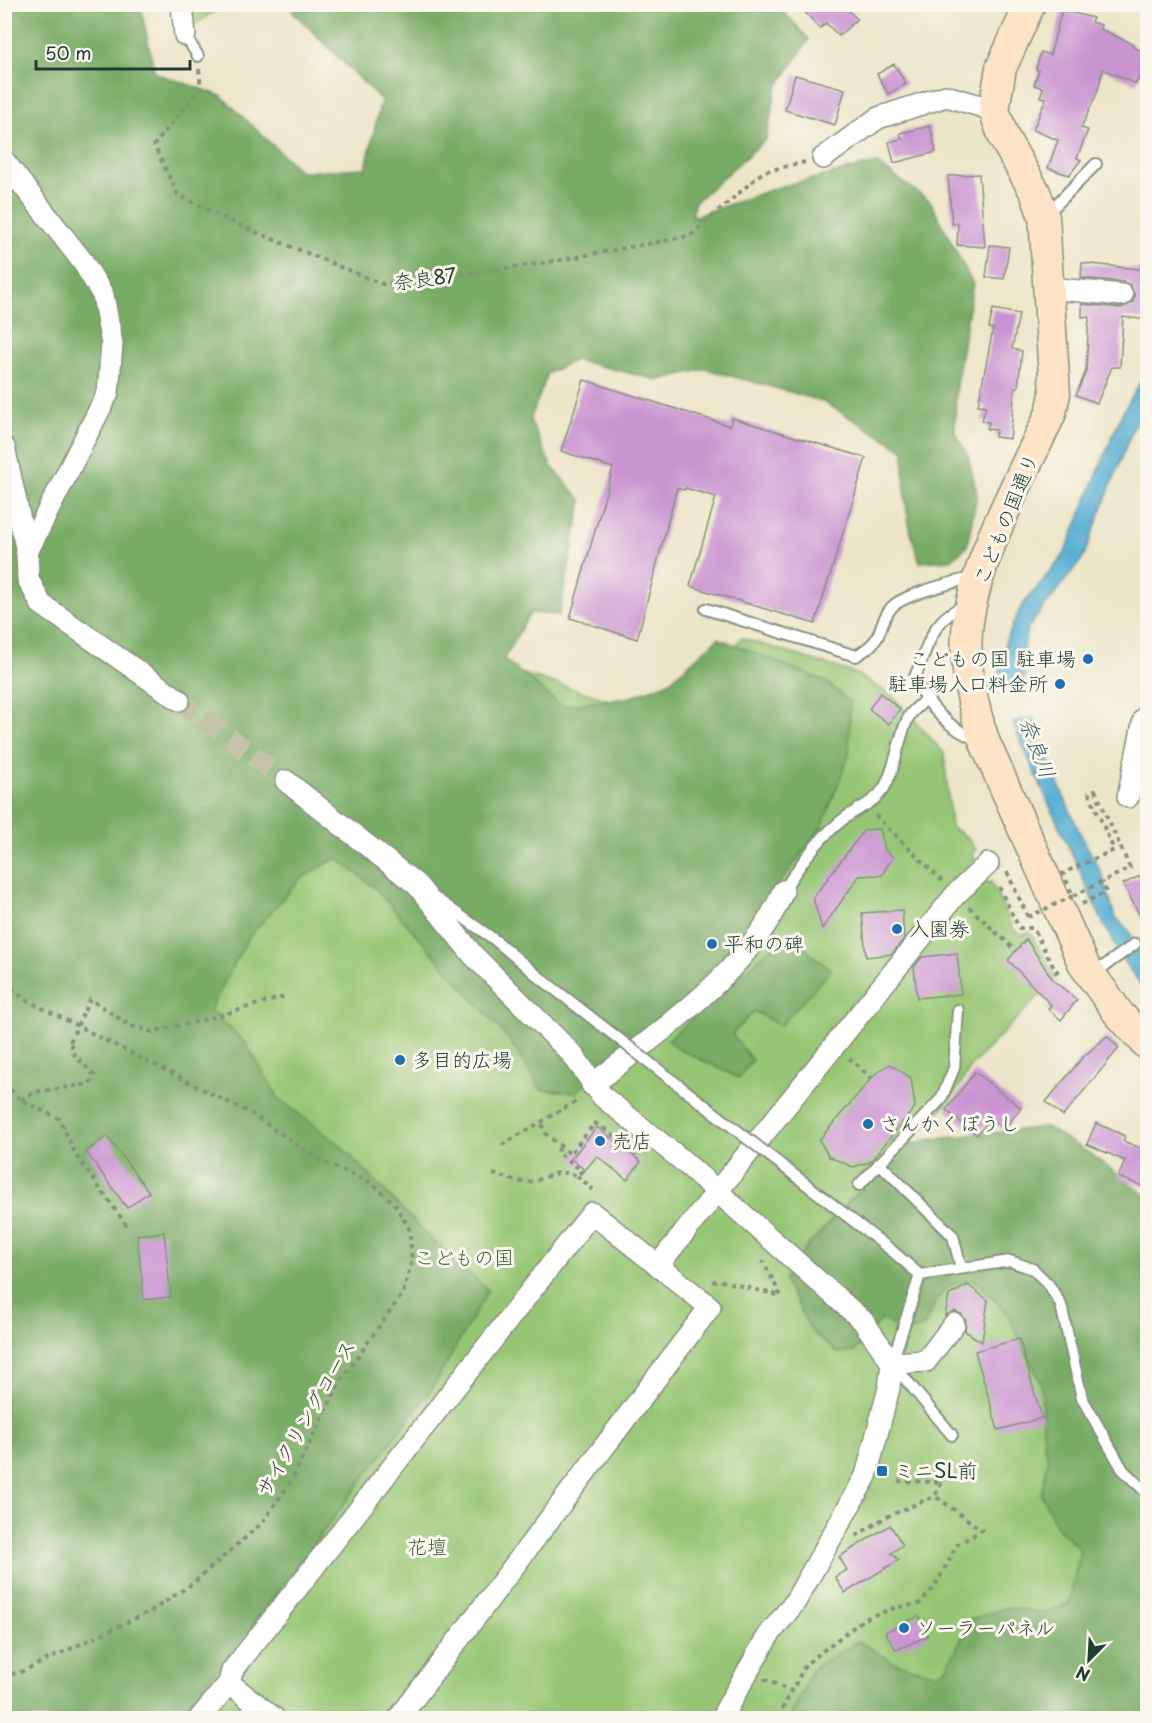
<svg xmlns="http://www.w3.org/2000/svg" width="1152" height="1723" font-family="'Playpen Sans','Klee One',sans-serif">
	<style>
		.green { fill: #96c675; stroke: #5a8254; stroke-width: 1.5 }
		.forest { fill: #78ab66; stroke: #4c744d; stroke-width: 1.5 }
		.water { fill: #55aed3; stroke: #3a7684; stroke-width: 1.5 }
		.pier { fill: #ede5c8 }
		.building { fill: #ca94d2 }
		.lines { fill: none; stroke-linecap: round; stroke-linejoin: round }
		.street-tunnel { stroke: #c4c3aa; stroke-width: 21; stroke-dasharray: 21 10; stroke-linecap: butt }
		.lane-casing { stroke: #86917e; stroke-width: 14 }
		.street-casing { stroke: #86917e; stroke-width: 24 }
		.secondary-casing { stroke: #86917e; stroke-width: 33 }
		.path { stroke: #86917e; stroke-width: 4; stroke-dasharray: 4.5 4.5; stroke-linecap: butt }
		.lane { stroke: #fff; stroke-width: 10 }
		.street { stroke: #fff; stroke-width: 21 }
		.secondary { stroke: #fee4c6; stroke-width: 30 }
		.lane-bridge-casing { stroke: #86917e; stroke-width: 14; stroke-linecap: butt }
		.path-bridge { stroke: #86917e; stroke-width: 4; stroke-dasharray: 4.5 4.5; stroke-linecap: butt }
		.lane-bridge { stroke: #fff; stroke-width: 10 }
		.poi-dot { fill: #1f6fb2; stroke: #fbf7ec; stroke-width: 2 }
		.labels { text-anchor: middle; stroke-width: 6; stroke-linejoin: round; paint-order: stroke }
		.street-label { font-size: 20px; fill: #1f3d34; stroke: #fbf7ec }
		.poi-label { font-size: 20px; fill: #1f3d34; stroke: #fbf7ec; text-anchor: start }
		.park-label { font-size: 20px; fill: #3d5f44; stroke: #fbf7ec }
		.water-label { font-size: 21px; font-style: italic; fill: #2f5f64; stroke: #fbf7ec }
	</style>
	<rect width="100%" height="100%" fill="#fbf7ec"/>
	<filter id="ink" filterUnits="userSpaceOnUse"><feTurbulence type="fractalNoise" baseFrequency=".0167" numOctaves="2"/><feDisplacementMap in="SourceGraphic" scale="12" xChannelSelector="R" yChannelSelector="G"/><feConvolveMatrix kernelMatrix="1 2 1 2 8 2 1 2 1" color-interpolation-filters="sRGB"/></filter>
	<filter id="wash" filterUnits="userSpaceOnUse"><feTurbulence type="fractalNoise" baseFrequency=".008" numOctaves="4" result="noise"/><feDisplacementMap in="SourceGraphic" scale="24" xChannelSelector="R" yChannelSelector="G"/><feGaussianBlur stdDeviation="1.35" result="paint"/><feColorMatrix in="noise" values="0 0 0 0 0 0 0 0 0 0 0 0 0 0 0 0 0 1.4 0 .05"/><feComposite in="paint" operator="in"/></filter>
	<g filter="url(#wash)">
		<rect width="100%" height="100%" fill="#ede5c8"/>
		<g class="green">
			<path d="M5,5L133,89L495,665L662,716L742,638L854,673L893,696L944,753L951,827L968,838L976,850L972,853L987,883L991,882L1014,930L1021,934L1030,932L1056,978L971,1066C956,1097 933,1119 908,1142L1082,1168L1147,1718H5Z"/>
			<polygon points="189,5 216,5 218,9 191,27"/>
		</g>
		<g class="forest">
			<path d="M5,5H140L155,73L221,96L301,172L366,168L381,100L293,12V5H777L809,39L776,89L766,139L694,203L693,217L779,187L876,163L930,201L973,284L956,386L955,433L968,455L977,494L967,546L951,560L920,562C906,525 903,490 904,450L822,401L706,369L658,380L575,360L548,373L530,420L551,466L582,501L559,615L530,613L504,659L562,706L628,698L669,682L718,638L825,681L850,702L849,755L822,827L703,984L648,1033L576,1092L541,1090L508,1038L375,888L337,858L301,878L248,938L210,1010L245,1042L279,1099L339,1144L430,1238L488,1290L433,1387L234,1649L181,1712L139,1718H5Z"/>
			<polygon points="787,934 831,970 780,1026 754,1011 732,1034 752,1060 739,1078 677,1048 668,1040"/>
			<path d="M1046,1127L1091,1154L1147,1196V1718H790L812,1669L858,1641L893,1662L937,1674L947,1667L971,1619L1007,1607L1046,1613L1069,1603L1080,1550L1056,1525L1041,1494L1048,1459L1044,1445L1041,1384L1008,1314L975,1280C943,1279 935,1302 924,1327C907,1334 897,1329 882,1319L854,1352L838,1353L812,1332L784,1280L804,1250L893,1154L925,1140Z"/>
		</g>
		<polygon class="water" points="1147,371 1147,402 1134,426 1083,558 1027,629 1022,662 1040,743 1081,835 1102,874 1115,917 1128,930 1147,963 1147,992 1126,965 1103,923 1020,740 1010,713 999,667 1006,640 1021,607 1064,555 1122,413"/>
		<polygon class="pier" points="1028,678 1036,716 1010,722 1000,684"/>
		<g id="blocks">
			<g class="building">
				<polygon points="797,4 842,4 857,19 839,36 826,23 820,28"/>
				<polygon points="1062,10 1093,18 1091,22 1101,25 1100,29 1133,44 1133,47 1148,54 1148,75 1141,73 1136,84 1103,69 1097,93 1081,128 1088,130 1077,158 1081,160 1069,175 1048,168 1058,140 1033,130 1046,98 1040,97 1043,88 1034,85 1039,70 1036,69 1041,52 1050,55"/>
				<polygon points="894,64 906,84 888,94 877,74"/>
				<polygon points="795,75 845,89 835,125 785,110"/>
				<polygon points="930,126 936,152 894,163 889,142 902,139 900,133"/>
				<polygon points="979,174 985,247 957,245 958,223 952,224 948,176"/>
				<polygon points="990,245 1009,247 1004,279 986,277"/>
				<polygon points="1082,263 1148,270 1148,320 1123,317 1120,367 1112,367 1097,403 1076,395 1086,371 1089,317 1082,317 1082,304 1121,308 1132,303 1135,296 1130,285 1124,282 1081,278"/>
				<polygon points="993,309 1019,314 1012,349 1022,351 1018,387 1015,387 1010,439 995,437 996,430 987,429 989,422 982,421 986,406 978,405 993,329 989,328"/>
				<polygon points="584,380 730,426 732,418 866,458 815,624 690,586 716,497 685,488 684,490 677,488 637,639 570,618 613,468 561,451"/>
				<polygon points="880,693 900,709 889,724 869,709"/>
				<polygon points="880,829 885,850 893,857 882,875 859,876 822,929 813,898 864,830"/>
				<polygon points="1140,876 1148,890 1148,930 1123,884"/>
				<polygon points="902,910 904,939 892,954 866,957 862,913"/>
				<polygon points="1026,939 1053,980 1077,1000 1061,1020 1048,1009 1051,1005 1008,960"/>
				<polygon points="957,953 961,994 917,998 914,967 922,957"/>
				<polygon points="1107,1036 1119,1048 1063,1116 1046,1102 1082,1058"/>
				<polygon points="890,1064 911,1078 915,1107 870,1162 853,1167 829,1157 819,1140 875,1074"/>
				<polygon points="975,1072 1021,1108 1004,1130 990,1119 977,1135 946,1110"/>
				<polygon points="1096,1123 1125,1136 1123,1141 1148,1151 1148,1188 1118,1177 1125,1161 1087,1144"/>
				<polygon points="597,1127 641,1162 627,1180 597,1156 585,1170 571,1159"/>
				<polygon points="107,1136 149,1192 127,1208 86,1152"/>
				<polygon points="164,1232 171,1297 144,1300 137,1235"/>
				<polygon points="968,1285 988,1300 982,1342 965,1331 966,1320 961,1314 955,1311 945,1315 949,1295"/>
				<polygon points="1019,1339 1042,1418 998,1430 975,1351"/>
				<polygon points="890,1525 903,1545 891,1553 899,1560 845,1593 835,1577 847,1570 839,1557"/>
				<polygon points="919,1616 928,1636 896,1650 885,1632"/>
			</g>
		</g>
	</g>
	<g filter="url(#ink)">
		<use href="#blocks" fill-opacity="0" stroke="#86917e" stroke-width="1.5"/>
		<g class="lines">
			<polyline class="street-tunnel" points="179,700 286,781"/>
			<defs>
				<g id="lane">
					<polyline points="185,35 198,56"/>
					<polyline points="1046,215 1096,164"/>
					<path d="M967,605C931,618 929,644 915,677C928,708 949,729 980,741"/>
					<path d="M706,609L856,656C888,637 874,630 891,608C902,594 956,582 974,577"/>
					<path d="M783,891C800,865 816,841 841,821C855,809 874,804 884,788C897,767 899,731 910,715C914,709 921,704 926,699"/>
					<polyline points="437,899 495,940 539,977"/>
					<polyline points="1093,974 1135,944"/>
					<polyline points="879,1163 953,1236 961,1268"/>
					<polyline points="859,1185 941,1099 954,1068 958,1010"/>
					<polyline points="891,1250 920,1275"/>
					<polyline points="952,1435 892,1363 920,1275 1010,1261 1033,1269 1049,1285 1061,1305 1082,1398 1123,1470 1148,1494"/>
				</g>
				<g id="street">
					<polyline points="182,4 185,35"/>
					<polyline points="823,158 878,118 946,96 994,110"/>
					<polyline points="4,161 83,262 103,295 112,344 108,393 27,552 28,579 41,604 179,700"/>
					<polyline points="1048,288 1122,295"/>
					<polyline points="4,447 27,552"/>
					<polyline points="286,781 417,885 473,955 572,1054 603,1097 683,1161 863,1321 892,1363 889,1388 866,1476 795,1602 768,1636 725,1711 724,1718"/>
					<polyline points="1128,797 1144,719 1148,714"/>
					<path d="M592,1085C656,1034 753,969 783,891"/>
					<polyline points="659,1264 956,894 988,864"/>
					<polyline points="892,1363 926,1361 954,1324"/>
					<polyline points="200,1718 229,1683"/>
					<polyline points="274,1718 229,1683 232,1671 592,1213 710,1307 399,1718"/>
				</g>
				<path id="secondary" d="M1030,4L1001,68L994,110L1004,138L1035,192L1044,217L1055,394L1051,413C1022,476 973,562 967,631C964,669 973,708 985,743L1084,965L1119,1014L1148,1045"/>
			</defs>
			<use href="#lane" class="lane-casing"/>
			<use href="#street" class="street-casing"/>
			<use href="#secondary" class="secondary-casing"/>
			<g class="path">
				<polyline points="199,69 201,88 154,145 178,195 241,226 382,284 538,264 690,236 763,172 805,162"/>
				<polygon points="1095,790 1130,868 1073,896 1063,873 1114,850 1089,793"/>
				<polyline points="875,815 942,881"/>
				<polyline points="1007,872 1028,917"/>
				<polyline points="999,887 1019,928 1033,928 1056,972 1061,969"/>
				<polyline points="1082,904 1106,892 1102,882"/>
				<polyline points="969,907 1016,951"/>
				<polyline points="716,942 726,943"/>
				<polyline points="4,983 26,1000 250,1113 321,1161 372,1183 394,1203 409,1228 412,1260 403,1293 341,1380 291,1481 262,1523 192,1584 151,1611 21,1672 4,1676"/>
				<polyline points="84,1011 90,999 129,1025 152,1032 207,1019 287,996"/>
				<polyline points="849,1058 871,1078"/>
				<polyline points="4,1083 21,1100 60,1119 75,1154 127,1226"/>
				<polyline points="21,1100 35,1092 90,1084 94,1075 74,1054 70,1042"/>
				<polyline points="542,1124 546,1134 570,1154 595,1123 603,1129"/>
				<polyline points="604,1128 635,1154 638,1149"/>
				<polyline points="502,1145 580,1099"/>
				<path d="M493,1174C503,1176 515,1182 526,1182C546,1182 553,1166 577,1176L582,1171L557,1152L561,1146"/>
				<polyline points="577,1176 592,1188 588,1193"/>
				<polyline points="712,1282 718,1280 781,1296 763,1261"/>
				<polyline points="856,1536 886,1517 935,1496 942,1482 896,1481"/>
				<polyline points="764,1679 791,1691"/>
				<polyline points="780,1718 783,1707 806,1664 864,1619 894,1608 919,1604 934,1588 957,1545 982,1530 935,1496"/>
			</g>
			<use href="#lane" class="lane"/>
			<use href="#street" class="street"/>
			<use href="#secondary" class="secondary"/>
			<defs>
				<polyline id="lane-bridge" points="539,977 891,1250"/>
			</defs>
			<use href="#lane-bridge" class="lane-bridge-casing"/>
			<g class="path-bridge">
				<polyline points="1028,917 1073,896"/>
				<polyline points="70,1042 84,1011"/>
			</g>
			<use href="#lane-bridge" class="lane-bridge"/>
		</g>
	</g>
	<g class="poi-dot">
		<circle cx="1088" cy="659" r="6"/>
		<circle cx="1060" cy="684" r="6"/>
		<circle cx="897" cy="929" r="6"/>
		<circle cx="712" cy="944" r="6"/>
		<circle cx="400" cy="1060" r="6"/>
		<circle cx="868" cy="1124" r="6"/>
		<circle cx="600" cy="1141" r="6"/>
		<rect x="876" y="1465" width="12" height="12" rx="3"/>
		<circle cx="904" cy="1628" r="6"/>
	</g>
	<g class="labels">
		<g class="street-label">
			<text transform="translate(425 279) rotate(-7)" y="7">奈良87</text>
			<text transform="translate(1006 519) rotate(-68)" y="7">こどもの国通り</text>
			<text transform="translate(306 1418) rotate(-60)" y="7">サイクリングコース</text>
		</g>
		<g class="poi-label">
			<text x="1076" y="666" text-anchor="end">こどもの国 駐車場</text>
			<text x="1048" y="691" text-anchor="end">駐車場入口料金所</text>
			<text x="909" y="936">入園券</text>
			<text x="724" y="951">平和の碑</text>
			<text x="412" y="1067">多目的広場</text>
			<text x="880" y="1131">さんかくぼうし</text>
			<text x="612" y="1148">売店</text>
			<text x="894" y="1478">ミニSL前</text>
			<text x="916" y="1635">ソーラーパネル</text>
		</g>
		<g class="park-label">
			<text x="464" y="1265">こどもの国</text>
			<text x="427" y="1554">花壇</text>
		</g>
		<g class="water-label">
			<text transform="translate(1037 748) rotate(69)" y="7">奈良川</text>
		</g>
	</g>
	<rect width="1152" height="1723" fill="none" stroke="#fbf7ec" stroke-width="24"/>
	<g transform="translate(1089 1660) rotate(204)" stroke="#fbf7ec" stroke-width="4.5" paint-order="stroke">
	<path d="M0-4.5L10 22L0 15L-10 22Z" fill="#1f3d34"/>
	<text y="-9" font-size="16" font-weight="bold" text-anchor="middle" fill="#1f3d34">N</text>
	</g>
	<path d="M36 60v9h154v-9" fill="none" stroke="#1f3d34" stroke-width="3"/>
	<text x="45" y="60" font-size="18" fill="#1f3d34" stroke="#fbf7ec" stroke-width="4.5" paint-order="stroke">50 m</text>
</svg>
